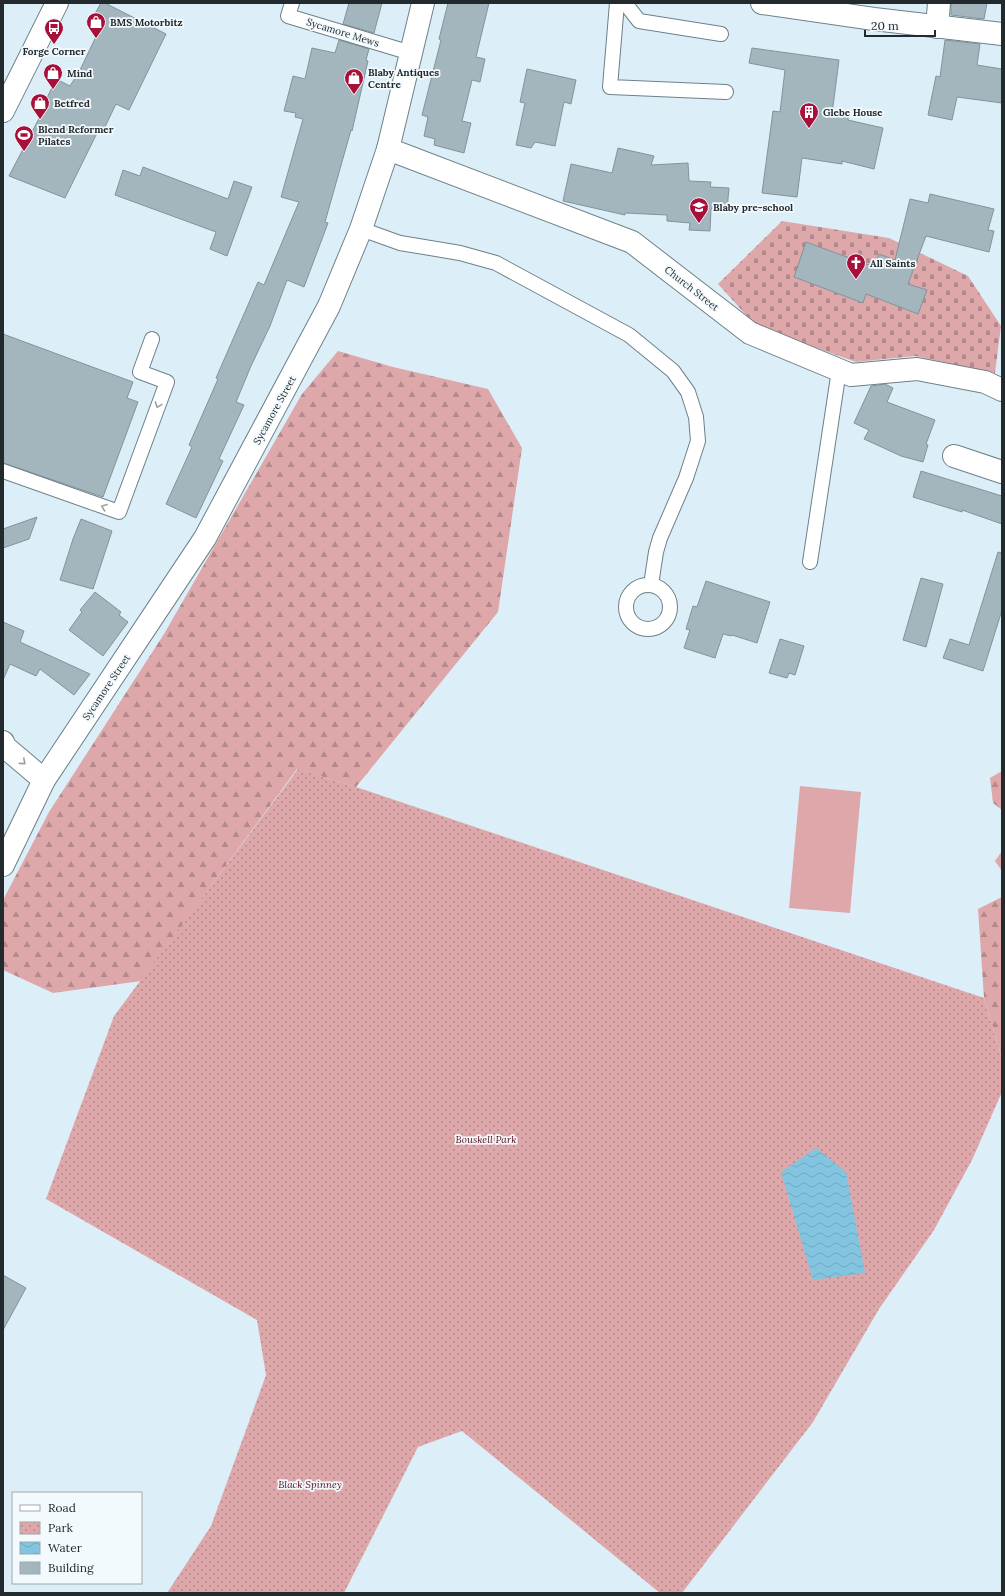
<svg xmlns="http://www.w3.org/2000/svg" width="1005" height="1596" font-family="Lora,serif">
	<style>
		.forest { fill: url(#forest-firs) }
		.cemetery { fill: url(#cemetery-stones) }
		.park { fill: url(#park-dots) }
		.pitch { fill: #dea8ab }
		.water { fill: url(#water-waves) }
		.building { fill: #a3b5bd; stroke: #82939b }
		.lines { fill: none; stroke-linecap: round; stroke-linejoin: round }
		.service-casing { stroke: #6e8087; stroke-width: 16 }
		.minor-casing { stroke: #6e8087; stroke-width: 24 }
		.tertiary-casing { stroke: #6e8087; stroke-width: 24 }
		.service { stroke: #fff; stroke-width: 14 }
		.minor { stroke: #fff; stroke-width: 22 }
		.tertiary { stroke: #fff; stroke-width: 22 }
		.oneway { stroke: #9c9fa0 }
		.labels { text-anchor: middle; stroke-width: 3.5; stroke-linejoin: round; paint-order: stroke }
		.poi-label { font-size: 10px; font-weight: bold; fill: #232a2d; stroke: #f3fafe; text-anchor: start }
		.street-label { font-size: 10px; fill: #232a2d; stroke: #f3fafe }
		.park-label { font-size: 10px; font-style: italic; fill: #580c1d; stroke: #f3fafe }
	</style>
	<defs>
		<pattern id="forest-firs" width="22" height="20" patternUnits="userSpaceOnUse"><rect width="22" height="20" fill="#dea8ab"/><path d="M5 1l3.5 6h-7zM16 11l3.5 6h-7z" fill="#b4898c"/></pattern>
		<pattern id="cemetery-stones" width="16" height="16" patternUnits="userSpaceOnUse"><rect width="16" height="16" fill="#dea8ab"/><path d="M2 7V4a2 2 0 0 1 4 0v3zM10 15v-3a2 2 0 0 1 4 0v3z" fill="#b4898c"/></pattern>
		<pattern id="park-dots" width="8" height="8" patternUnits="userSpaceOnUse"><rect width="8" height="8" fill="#dea8ab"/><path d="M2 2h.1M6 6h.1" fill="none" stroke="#b4898c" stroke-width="1.8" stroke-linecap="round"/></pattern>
		<pattern id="water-waves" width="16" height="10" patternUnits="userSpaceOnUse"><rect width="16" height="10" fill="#83c5e0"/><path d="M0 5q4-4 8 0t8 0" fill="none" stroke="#71a9c0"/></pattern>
	</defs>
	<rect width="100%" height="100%" fill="#dceff8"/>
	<g class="forest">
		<polygon points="338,351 393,367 488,389 522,448 498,612 356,787 297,769 141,981 53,993 3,970 3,900 49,812 164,634 302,394"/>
		<polygon points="1002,771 1002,810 993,803 990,778"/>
		<polygon points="1002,851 1002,871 995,861"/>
		<polygon points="1002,897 1002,1059 984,998 978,909"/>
	</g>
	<polygon class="cemetery" points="782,221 889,238 968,276 1001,326 995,373 915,356 856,362 757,327 718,284"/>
	<polygon class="park" points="298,769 356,787 984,998 1002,1059 1002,1092 972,1160 934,1230 879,1309 813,1422 682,1593 660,1593 462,1431 418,1447 344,1593 167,1593 211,1526 266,1375 257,1320 46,1199 114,1016"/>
	<polygon class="pitch" points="800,786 861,792 850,913 789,908"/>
	<polygon class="water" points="816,1148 846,1172 865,1273 813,1280 781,1172"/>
	<g class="building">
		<polygon points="101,3 105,3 166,34 129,110 116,104 103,131 99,129 65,198 9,176 47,103 45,102 56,79 70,86 80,70 102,24 92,19"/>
		<polygon points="349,3 382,3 374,33 343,24"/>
		<polygon points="448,3 489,3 476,57 485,59 480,82 472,80 462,121 471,123 464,153 434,145 435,139 424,136 428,117 422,115 441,40 439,39"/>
		<polygon points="951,3 987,3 984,19 951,15"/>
		<polygon points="339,40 369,49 366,60 368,61 352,131 351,130 325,222 328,223 304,287 287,280 270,326 251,366 236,402 244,405 219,459 223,461 196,518 166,504 192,447 189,445 218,379 216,378 258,282 264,285 299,202 281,197 303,119 295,117 296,113 284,111 293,76 305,79 312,48 335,53"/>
		<polygon points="945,40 980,44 977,65 1002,69 1002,103 957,97 952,120 928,115 936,76 940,77"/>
		<polygon points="752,48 839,60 832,114 848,117 848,120 883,128 874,169 842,161 842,164 802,158 797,197 762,193 773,111 780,112 785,70 749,63"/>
		<polygon points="527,69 576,80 571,104 564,102 555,146 535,142 531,148 516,145 525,103 520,102"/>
		<polygon points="618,148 654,156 651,165 688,163 689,181 711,182 710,187 729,188 727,210 711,209 710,231 689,230 690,223 667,221 667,215 625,213 625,215 563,201 571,164 612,173"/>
		<polygon points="143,167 228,199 234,181 252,187 227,256 210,249 216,232 115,195 123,170 140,176"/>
		<polygon points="930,194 994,209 988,230 994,231 989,252 926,236 908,284 927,290 918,314 866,294 863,303 794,277 806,242 874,267 879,254 895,260 910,199 928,203"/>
		<polygon points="3,334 133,382 127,398 138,402 103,497 3,463"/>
		<polygon points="885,384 893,388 887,402 935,420 926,444 928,445 923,462 901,456 864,439 869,430 854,423 871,386"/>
		<polygon points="921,471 1002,496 1002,524 962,510 962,512 913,497"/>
		<polygon points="37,517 29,539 3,548 3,529"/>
		<polygon points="81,519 112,531 93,589 60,580 73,539"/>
		<polygon points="998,552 1002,553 1002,610 983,671 943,658 950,639 969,645"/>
		<polygon points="921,578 943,584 926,647 903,640"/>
		<polygon points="706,581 770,602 757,643 732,635 731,636 723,634 715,658 684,648 690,630 686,629 693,606 697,607"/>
		<polygon points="95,592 121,612 119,615 128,622 103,656 69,630 82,612 80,610"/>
		<polygon points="3,622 24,631 20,642 90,674 74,695 40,669 36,676 10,664 3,680"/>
		<polygon points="780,639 804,646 795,675 789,673 787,678 769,673"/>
		<polygon points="3,1275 26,1288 3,1330"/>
	</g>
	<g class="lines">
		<defs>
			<g id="service">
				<polyline points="292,3 288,16 411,53"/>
				<polyline points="617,3 610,87 726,92"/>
				<polyline points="625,3 639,21 721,34"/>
				<polyline points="361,229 400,243 460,253 496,263 629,335 673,371 688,392 696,417 698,441 686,478 660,538 656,552 651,585"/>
				<polyline points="3,471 119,512 167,382 140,372 152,339"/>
				<polyline points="810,562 839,370"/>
				<circle cx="648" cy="607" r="22"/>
			</g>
			<g id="minor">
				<polyline points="762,3 874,19 1002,34"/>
				<polyline points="937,27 939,3"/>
				<polyline points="388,149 632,242 750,333 851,375 917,369 985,382 1002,390"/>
				<polyline points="954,456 1002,472"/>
				<polyline points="3,742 5,747 44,780"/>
			</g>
			<g id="tertiary">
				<polyline points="3,111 57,3"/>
				<polyline points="3,865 44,780 205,538 329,306 361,229 388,149 423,3"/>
			</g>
		</defs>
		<use href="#service" class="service-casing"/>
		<use href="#minor" class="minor-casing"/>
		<use href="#tertiary" class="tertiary-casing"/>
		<use href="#service" class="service"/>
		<use href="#minor" class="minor"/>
		<use href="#tertiary" class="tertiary"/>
	</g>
	<defs><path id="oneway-chevron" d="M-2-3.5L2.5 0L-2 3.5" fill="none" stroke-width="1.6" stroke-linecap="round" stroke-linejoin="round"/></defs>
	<g class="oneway">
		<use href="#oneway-chevron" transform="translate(158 405) rotate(110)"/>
		<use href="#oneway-chevron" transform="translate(104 507) rotate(-160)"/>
		<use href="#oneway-chevron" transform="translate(23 762) rotate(41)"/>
	</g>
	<defs>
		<symbol id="shop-pin" viewBox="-11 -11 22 30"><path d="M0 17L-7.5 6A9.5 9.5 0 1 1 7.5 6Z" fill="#a8103a" stroke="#f3fafe"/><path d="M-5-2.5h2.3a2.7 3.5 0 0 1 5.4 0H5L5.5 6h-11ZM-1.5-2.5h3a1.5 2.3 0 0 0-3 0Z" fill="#fff"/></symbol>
		<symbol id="bus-pin" viewBox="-11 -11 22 30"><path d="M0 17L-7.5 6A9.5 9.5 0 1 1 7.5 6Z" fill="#a8103a" stroke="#f3fafe"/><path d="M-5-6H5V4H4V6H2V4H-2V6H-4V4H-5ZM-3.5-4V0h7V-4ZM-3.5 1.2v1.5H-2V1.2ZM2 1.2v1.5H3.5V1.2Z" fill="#fff"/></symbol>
		<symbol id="building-pin" viewBox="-11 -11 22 30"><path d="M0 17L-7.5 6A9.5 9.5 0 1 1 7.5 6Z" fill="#a8103a" stroke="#f3fafe"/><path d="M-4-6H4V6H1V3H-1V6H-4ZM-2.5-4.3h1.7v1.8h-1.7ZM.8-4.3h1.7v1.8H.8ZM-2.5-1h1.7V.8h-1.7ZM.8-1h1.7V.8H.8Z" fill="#fff"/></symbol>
		<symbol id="stadium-pin" viewBox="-11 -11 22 30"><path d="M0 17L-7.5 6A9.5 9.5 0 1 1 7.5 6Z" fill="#a8103a" stroke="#f3fafe"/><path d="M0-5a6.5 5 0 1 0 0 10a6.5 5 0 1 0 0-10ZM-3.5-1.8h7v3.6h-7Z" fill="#fff"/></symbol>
		<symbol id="school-pin" viewBox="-11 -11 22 30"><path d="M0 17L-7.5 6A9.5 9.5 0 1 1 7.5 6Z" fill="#a8103a" stroke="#f3fafe"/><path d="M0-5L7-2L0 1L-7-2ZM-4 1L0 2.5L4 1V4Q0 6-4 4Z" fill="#fff"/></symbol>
		<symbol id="church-pin" viewBox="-11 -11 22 30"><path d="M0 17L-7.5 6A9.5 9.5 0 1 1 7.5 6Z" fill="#a8103a" stroke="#f3fafe"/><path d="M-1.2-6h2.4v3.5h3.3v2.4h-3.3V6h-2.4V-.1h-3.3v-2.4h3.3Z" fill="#fff"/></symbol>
	</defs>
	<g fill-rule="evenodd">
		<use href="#shop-pin" x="85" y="11" width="22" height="30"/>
		<use href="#bus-pin" x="43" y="17" width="22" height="30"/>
		<use href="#shop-pin" x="42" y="62" width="22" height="30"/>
		<use href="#shop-pin" x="343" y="67" width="22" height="30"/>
		<use href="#shop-pin" x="29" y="92" width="22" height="30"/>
		<use href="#building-pin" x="798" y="101" width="22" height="30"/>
		<use href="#stadium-pin" x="13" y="124" width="22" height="30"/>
		<use href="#school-pin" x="688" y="196" width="22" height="30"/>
		<use href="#church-pin" x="845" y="252" width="22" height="30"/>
	</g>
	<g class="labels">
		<g class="poi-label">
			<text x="110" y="26">BMS Motorbitz</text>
			<text x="54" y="55" text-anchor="middle">Forge Corner</text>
			<text x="368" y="76">Blaby Antiques<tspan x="368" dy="12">Centre</tspan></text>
			<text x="67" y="77">Mind</text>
			<text x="54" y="107">Betfred</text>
			<text x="823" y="116">Glebe House</text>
			<text x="38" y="133">Blend Reformer<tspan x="38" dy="12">Pilates</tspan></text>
			<text x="713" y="211">Blaby pre-school</text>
			<text x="870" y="267">All Saints</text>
		</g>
		<g class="street-label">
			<text transform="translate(343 32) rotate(17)" y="4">Sycamore Mews</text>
			<text transform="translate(692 288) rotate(38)" y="4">Church Street</text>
			<text transform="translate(274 410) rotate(-61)" y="4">Sycamore Street</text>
			<text transform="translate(106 687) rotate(-56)" y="4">Sycamore Street</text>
		</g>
		<g class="park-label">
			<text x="486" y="1143">Bouskell Park</text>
			<text x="310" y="1488">Black Spinney</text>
		</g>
	</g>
	<rect width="1005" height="1596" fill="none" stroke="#232a2d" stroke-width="8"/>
	<rect x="12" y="1492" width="130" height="92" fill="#f3fafe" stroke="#a0a7aa"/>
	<rect x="20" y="1505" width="20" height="6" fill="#ffffff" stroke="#a0a7aa"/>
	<text x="48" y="1512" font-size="12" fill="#232a2d">Road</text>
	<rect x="20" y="1522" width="20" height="12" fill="url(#park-dots)" stroke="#a0a7aa"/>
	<text x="48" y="1532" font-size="12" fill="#232a2d">Park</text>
	<rect x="20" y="1542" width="20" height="12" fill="url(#water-waves)" stroke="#a0a7aa"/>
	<text x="48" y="1552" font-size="12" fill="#232a2d">Water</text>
	<rect x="20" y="1562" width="20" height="12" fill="#a3b5bd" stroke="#a0a7aa"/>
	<text x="48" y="1572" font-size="12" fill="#232a2d">Building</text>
	<path d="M865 30v6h70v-6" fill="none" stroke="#232a2d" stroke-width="2"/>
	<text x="871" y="30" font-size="12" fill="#232a2d" stroke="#f3fafe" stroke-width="3" paint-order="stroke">20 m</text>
</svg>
